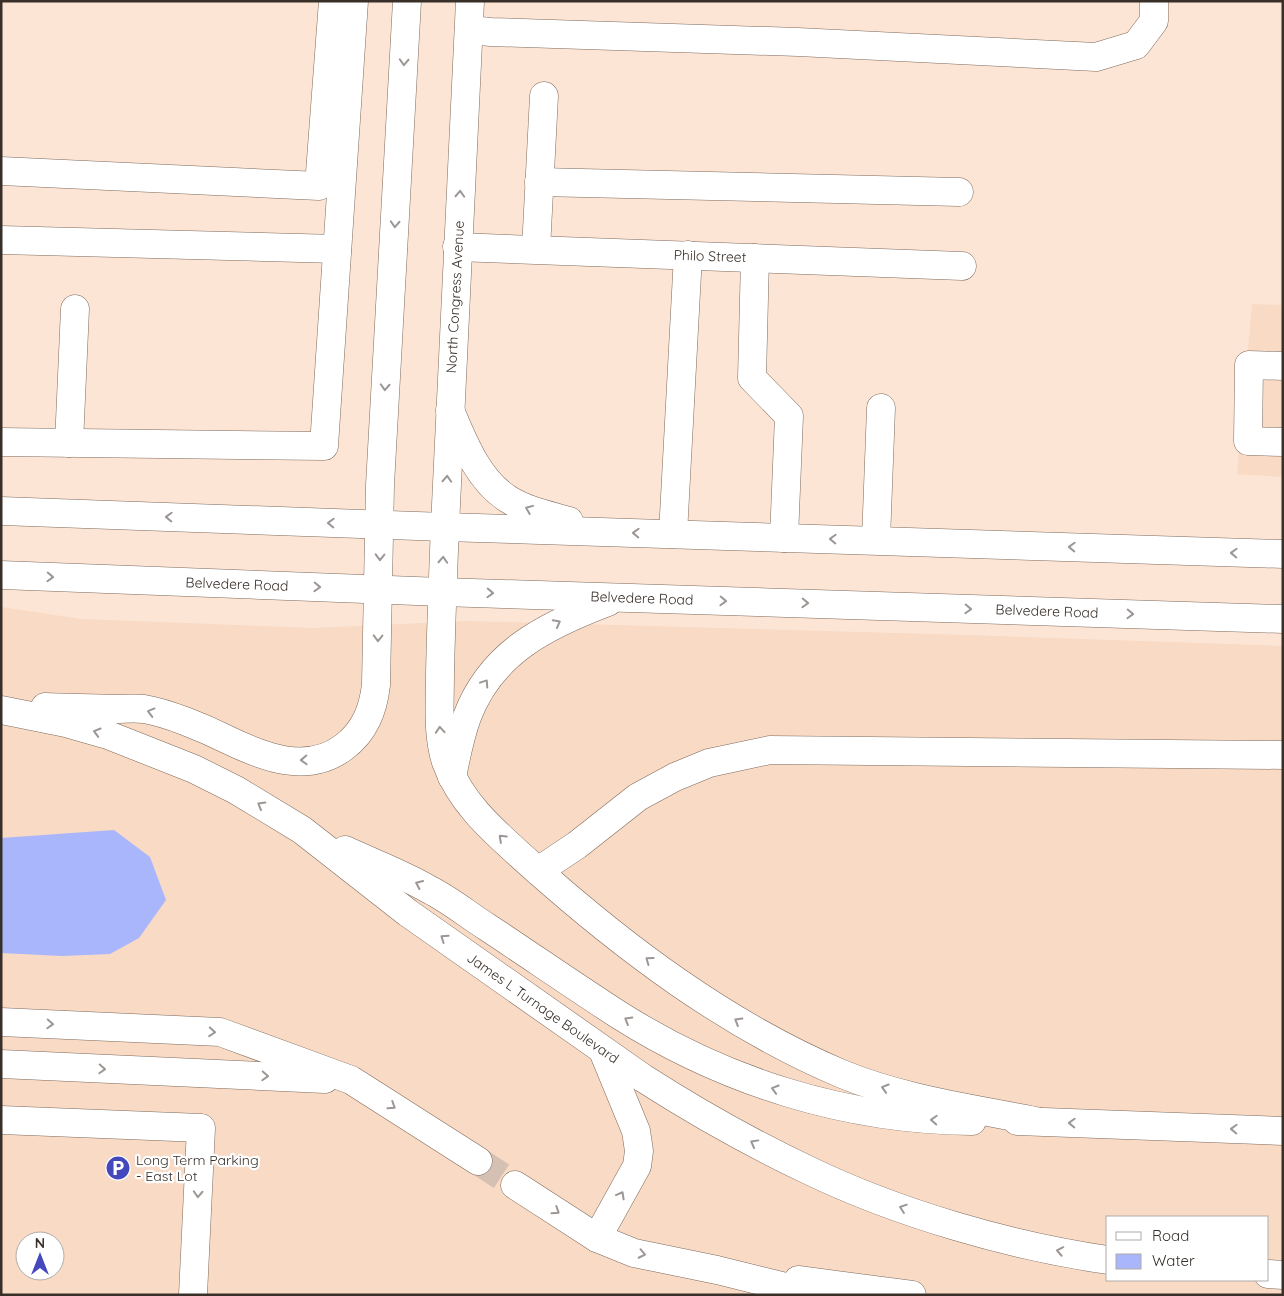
<svg xmlns="http://www.w3.org/2000/svg" width="1284" height="1296" font-family="Quicksand,sans-serif">
	<style>
		.built { fill: #f8dac5; fill-rule: evenodd }
		.water { fill: #a9b6fc }
		.lines { fill: none; stroke-linecap: round; stroke-linejoin: round }
		.minor-tunnel { stroke: #d5c1b3; stroke-width: 28; stroke-dasharray: 28 14; stroke-linecap: butt }
		.minor-casing { stroke: #7e6a5c; stroke-width: 29 }
		.major-casing { stroke: #7e6a5c; stroke-width: 29 }
		.minor { stroke: #fff; stroke-width: 28 }
		.major { stroke: #fff; stroke-width: 28 }
		.oneway { stroke: #9c9794 }
		.labels { text-anchor: middle; stroke-width: 4.5; stroke-linejoin: round; paint-order: stroke }
		.street-label { font-size: 14px; fill: #382f29; stroke: #fff }
		.poi-label { font-size: 14px; fill: #382f29; stroke: #fff; text-anchor: start }
	</style>
	<rect width="100%" height="100%" fill="#fce5d5"/>
	<g class="built">
		<polygon points="1252,304 1283,305 1283,477 1237,474"/>
		<path d="M1,607L81,619L314,628L468,621L967,635L1283,646V1295H1ZM1108,1217H1268V1280H1108ZM25,1241H55V1271H25Z"/>
	</g>
	<polygon class="water" points="114,830 150,857 166,900 139,938 110,954 62,956 1,953 1,838"/>
	<g class="lines">
		<polyline class="minor-tunnel" points="478,1161 515,1185"/>
		<defs>
			<g id="minor">
				<path d="M470,1C462,176 453,351 445,526C443,576 441,625 440,674C440,704 437,734 446,762C461,805 497,834 530,864C623,947 726,1025 842,1074C903,1099 971,1108 1035,1121"/>
				<polyline points="469,30 491,32 798,42 1096,57 1136,45 1154,21 1154,1"/>
				<polyline points="1,171 319,186 333,1"/>
				<polyline points="539,182 959,192"/>
				<polyline points="1,240 337,249"/>
				<polyline points="457,247 962,266"/>
				<polyline points="536,249 544,96"/>
				<polyline points="755,258 752,378 789,416 784,538"/>
				<polyline points="1283,366 1249,365 1248,441 1283,442"/>
				<polyline points="1,442 324,446 354,1"/>
				<polyline points="69,443 75,309"/>
				<polyline points="673,534 688,255"/>
				<polyline points="876,540 881,408"/>
				<path d="M45,707C68,708 91,708 114,709C124,709 134,708 144,709C168,713 204,728 226,739C263,757 307,775 344,747C365,731 373,710 376,685L380,485L407,1"/>
				<path d="M1,710L66,723L108,735L194,769L236,790L302,830L408,913L643,1078C696,1112 751,1143 808,1170C897,1213 1010,1246 1108,1260"/>
				<path d="M345,850C373,863 403,874 430,890C450,900 468,915 487,927C531,956 574,986 619,1015C725,1082 846,1120 972,1121"/>
				<polyline points="538,871 577,845 638,797 675,777 709,763 770,750 1283,755"/>
				<polyline points="1,1022 220,1032 351,1080 478,1161"/>
				<polyline points="1,1064 325,1079"/>
				<polyline points="1,1120 201,1128 193,1295"/>
				<polyline points="1017,1121 1283,1131"/>
				<polyline points="515,1185 597,1238 634,1253 717,1270 818,1295"/>
				<polyline points="597,1238 637,1166 639,1151 636,1131 603,1051"/>
				<polyline points="1268,1274 1283,1275"/>
				<polyline points="798,1280 912,1295"/>
			</g>
			<g id="major">
				<path d="M450,410C463,441 478,480 508,499C527,511 549,515 569,521"/>
				<polyline points="1,511 445,527 1283,554"/>
				<polyline points="1,575 442,592 1283,619"/>
				<path d="M452,777C456,757 460,736 467,717C491,652 547,625 608,602"/>
			</g>
		</defs>
		<use href="#minor" class="minor-casing"/>
		<use href="#major" class="major-casing"/>
		<use href="#minor" class="minor"/>
		<use href="#major" class="major"/>
	</g>
	<defs><path id="oneway-chevron" d="M-2-3.5L2.5 0L-2 3.5" fill="none" stroke-width="1.6" stroke-linecap="round" stroke-linejoin="round" transform="scale(1.25)"/></defs>
	<g class="oneway">
		<use href="#oneway-chevron" transform="translate(404 62) rotate(93)"/>
		<use href="#oneway-chevron" transform="translate(460 194) rotate(-87)"/>
		<use href="#oneway-chevron" transform="translate(395 224) rotate(93)"/>
		<use href="#oneway-chevron" transform="translate(385 387) rotate(93)"/>
		<use href="#oneway-chevron" transform="translate(447 479) rotate(-87)"/>
		<use href="#oneway-chevron" transform="translate(529 509) rotate(-158)"/>
		<use href="#oneway-chevron" transform="translate(169 517) rotate(-178)"/>
		<use href="#oneway-chevron" transform="translate(331 523) rotate(-178)"/>
		<use href="#oneway-chevron" transform="translate(636 533) rotate(-178)"/>
		<use href="#oneway-chevron" transform="translate(833 539) rotate(-178)"/>
		<use href="#oneway-chevron" transform="translate(1072 547) rotate(-178)"/>
		<use href="#oneway-chevron" transform="translate(1234 553) rotate(-178)"/>
		<use href="#oneway-chevron" transform="translate(380 557) rotate(91)"/>
		<use href="#oneway-chevron" transform="translate(443 560) rotate(-87)"/>
		<use href="#oneway-chevron" transform="translate(50 577) rotate(2)"/>
		<use href="#oneway-chevron" transform="translate(317 587) rotate(2)"/>
		<use href="#oneway-chevron" transform="translate(490 593) rotate(2)"/>
		<use href="#oneway-chevron" transform="translate(723 601) rotate(2)"/>
		<use href="#oneway-chevron" transform="translate(805 603) rotate(2)"/>
		<use href="#oneway-chevron" transform="translate(968 609) rotate(2)"/>
		<use href="#oneway-chevron" transform="translate(1130 614) rotate(2)"/>
		<use href="#oneway-chevron" transform="translate(557 623) rotate(-28)"/>
		<use href="#oneway-chevron" transform="translate(378 638) rotate(91)"/>
		<use href="#oneway-chevron" transform="translate(485 683) rotate(-56)"/>
		<use href="#oneway-chevron" transform="translate(151 712) rotate(-165)"/>
		<use href="#oneway-chevron" transform="translate(440 730) rotate(-94)"/>
		<use href="#oneway-chevron" transform="translate(97 732) rotate(-164)"/>
		<use href="#oneway-chevron" transform="translate(304 760) rotate(178)"/>
		<use href="#oneway-chevron" transform="translate(261 805) rotate(-150)"/>
		<use href="#oneway-chevron" transform="translate(502 838) rotate(-137)"/>
		<use href="#oneway-chevron" transform="translate(419 884) rotate(-155)"/>
		<use href="#oneway-chevron" transform="translate(444 938) rotate(-145)"/>
		<use href="#oneway-chevron" transform="translate(649 960) rotate(-144)"/>
		<use href="#oneway-chevron" transform="translate(628 1020) rotate(-149)"/>
		<use href="#oneway-chevron" transform="translate(738 1021) rotate(-149)"/>
		<use href="#oneway-chevron" transform="translate(50 1024) rotate(3)"/>
		<use href="#oneway-chevron" transform="translate(212 1032) rotate(4)"/>
		<use href="#oneway-chevron" transform="translate(102 1069) rotate(3)"/>
		<use href="#oneway-chevron" transform="translate(265 1076) rotate(3)"/>
		<use href="#oneway-chevron" transform="translate(885 1088) rotate(-163)"/>
		<use href="#oneway-chevron" transform="translate(775 1089) rotate(-163)"/>
		<use href="#oneway-chevron" transform="translate(392 1106) rotate(33)"/>
		<use href="#oneway-chevron" transform="translate(934 1120) rotate(-177)"/>
		<use href="#oneway-chevron" transform="translate(1072 1123) rotate(-178)"/>
		<use href="#oneway-chevron" transform="translate(1234 1129) rotate(-178)"/>
		<use href="#oneway-chevron" transform="translate(754 1143) rotate(-151)"/>
		<use href="#oneway-chevron" transform="translate(198 1194) rotate(93)"/>
		<use href="#oneway-chevron" transform="translate(621 1195) rotate(-61)"/>
		<use href="#oneway-chevron" transform="translate(903 1208) rotate(-161)"/>
		<use href="#oneway-chevron" transform="translate(556 1211) rotate(33)"/>
		<use href="#oneway-chevron" transform="translate(1060 1251) rotate(-169)"/>
		<use href="#oneway-chevron" transform="translate(642 1254) rotate(12)"/>
	</g>
	<defs>
		<symbol id="parking-disc" viewBox="-11 -11 22 22"><circle r="9.5" fill="#4448bd" stroke="#fff"/><path d="M-3.5-5.5H1a3.5 3.5 0 0 1 0 7H-1V5.5H-3.5ZM-1-3.4V-.6H.8a1.4 1.4 0 0 0 0-2.8Z" fill="#fff"/></symbol>
	</defs>
	<g fill-rule="evenodd">
		<use href="#parking-disc" x="104" y="1154" width="28" height="28"/>
	</g>
	<g class="labels">
		<g class="street-label">
			<text transform="translate(710 256) rotate(2)" y="5">Philo Street</text>
			<text transform="translate(455 297) rotate(-87)" y="5">North Congress Avenue</text>
			<text transform="translate(237 584) rotate(2)" y="5">Belvedere Road</text>
			<text transform="translate(642 598) rotate(2)" y="5">Belvedere Road</text>
			<text transform="translate(1047 611) rotate(2)" y="5">Belvedere Road</text>
			<text transform="translate(543 1008) rotate(35)" y="5">James L Turnage Boulevard</text>
		</g>
		<g class="poi-label">
			<text x="136" y="1165">Long Term Parking<tspan x="136" dy="16">- East Lot</tspan></text>
		</g>
	</g>
	<rect width="1284" height="1296" fill="none" stroke="#382f29" stroke-width="5"/>
	<rect x="1106" y="1216" width="162" height="65" fill="#ffffff" stroke="#afaca9"/>
	<rect x="1116" y="1232" width="25" height="8" fill="#ffffff" stroke="#afaca9"/>
	<text x="1152" y="1241" font-size="15" fill="#382f29">Road</text>
	<rect x="1116" y="1254" width="25" height="15" fill="#a9b6fc" stroke="#afaca9"/>
	<text x="1152" y="1266" font-size="15" fill="#382f29">Water</text>
	<g transform="translate(40 1256)"><circle r="24" fill="#ffffff" stroke="#afaca9"/>
	<path d="M0-4L9 19L0 12L-9 19Z" fill="#4448bd"/>
	<text y="-8" font-size="14" font-weight="bold" text-anchor="middle" fill="#382f29">N</text>
	</g>
</svg>
